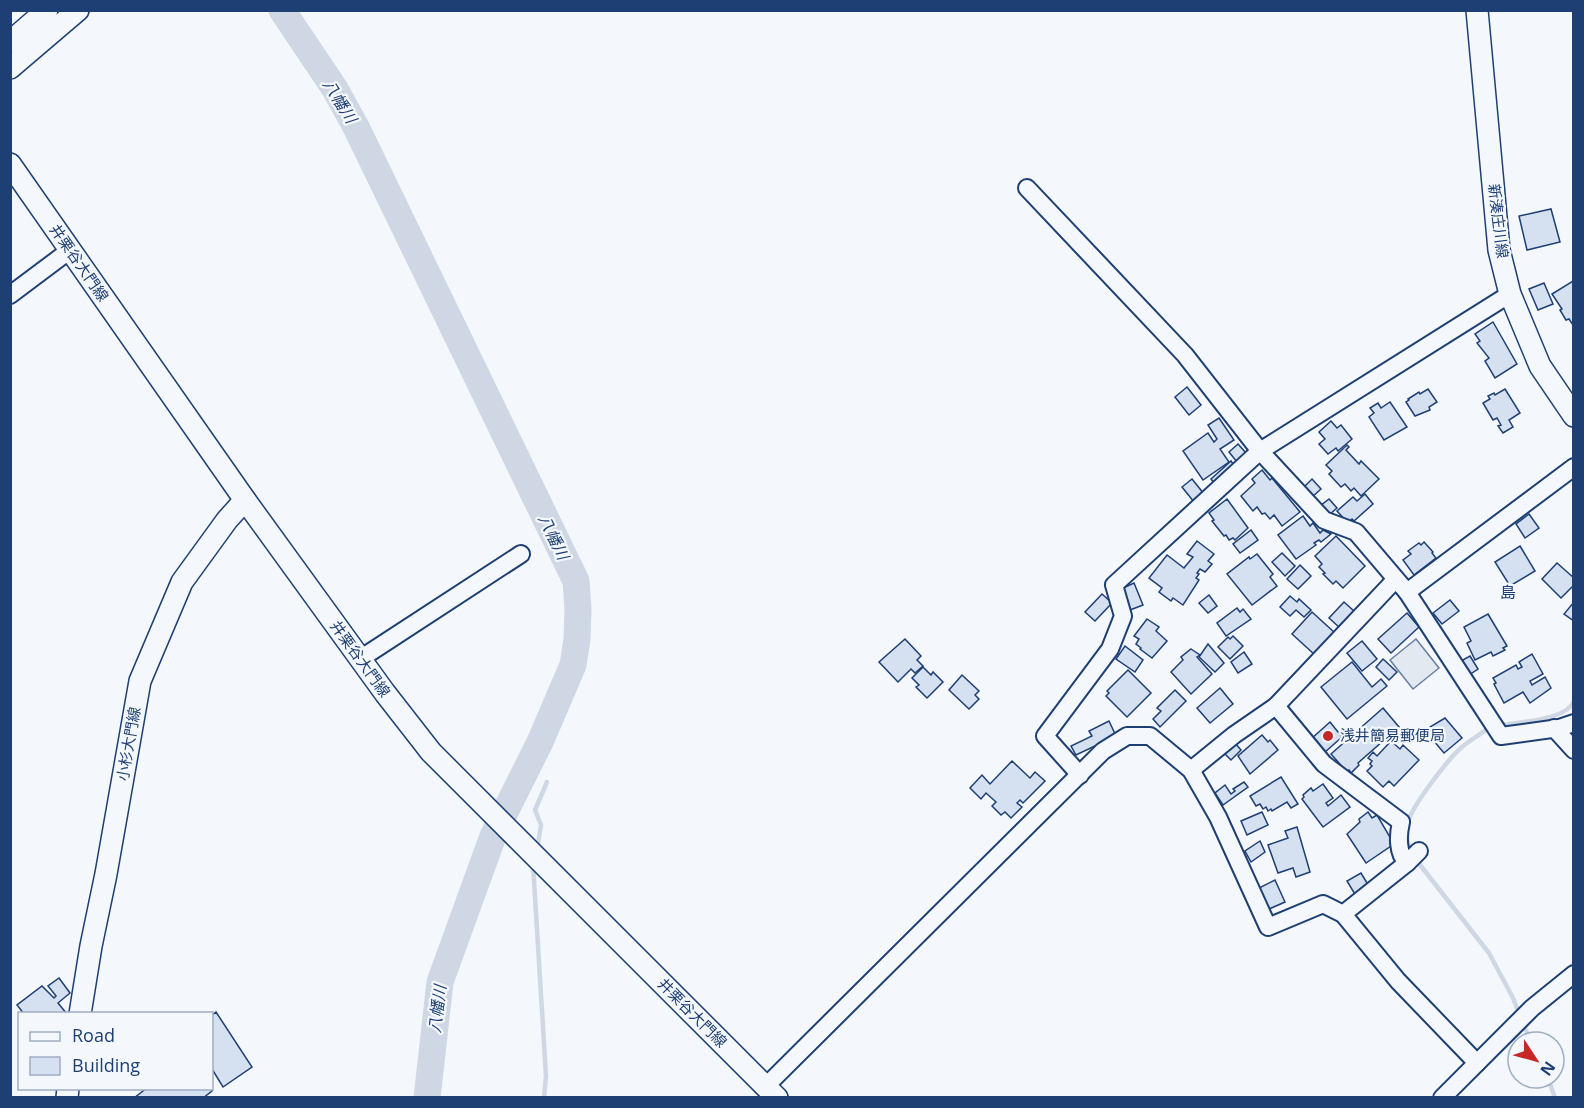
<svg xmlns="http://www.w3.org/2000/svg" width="1584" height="1108" font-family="'Open Sans','Noto Sans JP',sans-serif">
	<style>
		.green { fill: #e3e9f0; stroke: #687fa3; stroke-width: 1.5 }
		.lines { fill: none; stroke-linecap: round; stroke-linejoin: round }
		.stream { stroke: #cfd7e4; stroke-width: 4.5 }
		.river { stroke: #cfd7e4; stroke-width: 27 }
		.building { fill: #d5e0f0; stroke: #1d3f73; stroke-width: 1.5 }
		.minor-casing { stroke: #1d3f73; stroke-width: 20 }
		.major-casing { stroke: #1d3f73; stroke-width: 24 }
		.minor { stroke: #f4f7fb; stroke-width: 16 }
		.major { stroke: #f4f7fb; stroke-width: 21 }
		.poi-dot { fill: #c62828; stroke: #f4f7fb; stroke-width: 2 }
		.labels { text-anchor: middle; stroke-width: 4.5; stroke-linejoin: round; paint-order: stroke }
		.street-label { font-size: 15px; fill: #1d3f73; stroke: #f4f7fb }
		.poi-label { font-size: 15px; fill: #1d3f73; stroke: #f4f7fb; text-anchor: start }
		.water-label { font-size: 16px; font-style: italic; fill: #1d3f73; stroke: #f4f7fb }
		.neighbourhood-label { font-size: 16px; fill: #1d3f73; stroke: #f4f7fb }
	</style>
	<rect width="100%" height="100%" fill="#f4f7fb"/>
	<polygon class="green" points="1416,639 1439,668 1413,689 1390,660"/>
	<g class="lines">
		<g class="stream">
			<path d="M1503,725C1521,722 1566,720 1574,701"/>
			<path d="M1408,823C1411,807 1448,759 1462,747C1470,740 1480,735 1488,728"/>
			<polyline points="1406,834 1410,851"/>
			<polyline points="537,850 541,825 535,810 547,782"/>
			<polyline points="1417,861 1489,953 1513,998 1520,1016"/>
			<polyline points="533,864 546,1076 544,1098"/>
			<polyline points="1523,1024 1531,1042"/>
			<polyline points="1548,1078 1555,1098"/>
		</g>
		<polyline class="river" points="282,10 335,89 356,127 576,581 578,609 577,639 573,665 540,742 493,836 440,982 427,1098"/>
	</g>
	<g class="building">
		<polygon points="1551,209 1560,242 1527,250 1519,216"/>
		<polygon points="1573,281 1574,325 1573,325 1569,319 1566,320 1560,310 1562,309 1552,294"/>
		<polygon points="1544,283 1553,304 1538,310 1529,289"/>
		<polygon points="1493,322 1517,364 1495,378 1485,361 1489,358 1477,343 1480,341 1475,334"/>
		<polygon points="1187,387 1201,405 1189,415 1175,397"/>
		<polygon points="1428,389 1437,402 1429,407 1430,410 1415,416 1406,402 1409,400 1408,399 1419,392 1420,394"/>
		<polygon points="1505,389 1520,413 1509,420 1513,427 1503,433 1498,426 1501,425 1497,418 1493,420 1483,403 1490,399 1488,396 1494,393 1495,395"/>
		<polygon points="1390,402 1407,427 1384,440 1369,417 1374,413 1370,408 1378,403 1381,408"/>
		<polygon points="1219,418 1234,440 1220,449 1229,462 1203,480 1183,451 1208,433 1214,442 1217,439 1208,425"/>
		<polygon points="1331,421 1337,428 1341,425 1352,439 1338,451 1336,448 1328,454 1319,444 1325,439 1319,432"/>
		<polygon points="1238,444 1247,454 1237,462 1229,452"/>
		<polygon points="1347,445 1349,447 1346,450 1359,464 1361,461 1379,479 1361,496 1354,488 1351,491 1345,484 1341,487 1329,474 1332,471 1326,465"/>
		<polygon points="1231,461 1235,467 1215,484 1211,479"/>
		<polygon points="1262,470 1270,480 1272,478 1300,512 1282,526 1274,515 1270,519 1265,513 1262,514 1257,507 1253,511 1241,496 1255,483 1252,479"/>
		<polygon points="1192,479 1204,494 1194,502 1182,487"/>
		<polygon points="1312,479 1321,489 1310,499 1302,489"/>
		<polygon points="1365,494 1373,504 1354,521 1352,519 1348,523 1337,511 1353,497 1357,501"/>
		<polygon points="1227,499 1248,528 1235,540 1233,538 1229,540 1226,535 1224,536 1212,521 1214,520 1209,513"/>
		<polygon points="1329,499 1337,508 1328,516 1320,506"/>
		<polygon points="1529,514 1539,528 1525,538 1516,524"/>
		<polygon points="1303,516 1310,526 1313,523 1320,533 1323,530 1331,534 1321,542 1319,540 1314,543 1316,545 1296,559 1278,535"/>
		<polygon points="1251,530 1258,540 1240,553 1233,544"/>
		<polygon points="1336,536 1365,566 1343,588 1336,581 1333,584 1323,574 1325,573 1319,567 1322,564 1315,556"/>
		<polygon points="1197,541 1214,554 1208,561 1212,564 1205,572 1200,569 1197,573 1199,574 1196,578 1199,580 1183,605 1173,598 1171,601 1159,592 1162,588 1149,578 1167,555 1184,568 1193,557 1187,554"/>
		<polygon points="1424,542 1433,552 1432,553 1436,558 1414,575 1403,560 1411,554 1408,551 1419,543 1421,545"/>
		<polygon points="1520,546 1535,571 1510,586 1495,562"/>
		<polygon points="1282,553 1295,566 1285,576 1272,562"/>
		<polygon points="1257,554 1273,574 1270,577 1277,586 1252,605 1227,574 1249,557 1250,559"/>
		<polygon points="1557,563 1574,578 1574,585 1561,598 1542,579"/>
		<polygon points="1300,565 1311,576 1298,589 1287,579"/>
		<polygon points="1134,583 1143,605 1130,610 1121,589"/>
		<polygon points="1102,594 1112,603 1095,621 1085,612"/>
		<polygon points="1209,595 1217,606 1208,613 1199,603"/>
		<polygon points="1290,596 1297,602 1299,599 1311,610 1304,617 1296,610 1290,616 1280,607"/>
		<polygon points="1450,600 1459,611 1442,624 1433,613"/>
		<polygon points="1344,602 1355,612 1340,628 1329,618"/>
		<polygon points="1574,602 1574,621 1564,614"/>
		<polygon points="1237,608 1240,612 1243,609 1251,619 1226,636 1217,623"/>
		<polygon points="1312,612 1335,633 1315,655 1292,634"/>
		<polygon points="1407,613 1419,627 1391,653 1378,639"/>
		<polygon points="1488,614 1507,646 1503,648 1505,650 1493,656 1491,652 1475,660 1467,643 1471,641 1464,627"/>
		<polygon points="1147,619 1159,627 1156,631 1167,641 1152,658 1140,649 1141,648 1136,644 1139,639 1134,636"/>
		<polygon points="1233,636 1243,646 1230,659 1218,647 1228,637 1230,639"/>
		<polygon points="905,639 921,656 917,660 923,666 915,673 911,669 898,682 879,662"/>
		<polygon points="1362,641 1377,659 1362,671 1347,653"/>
		<polygon points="1208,644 1224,663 1215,672 1199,657"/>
		<polygon points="1125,646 1143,660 1135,672 1116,659"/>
		<polygon points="1191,649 1200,655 1197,657 1212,674 1191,694 1171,672 1183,660 1181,657"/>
		<polygon points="1244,652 1252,664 1238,673 1231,662"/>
		<polygon points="1532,654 1543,674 1530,681 1532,685 1545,677 1551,688 1530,703 1523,692 1504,703 1494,684 1496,683 1493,678 1516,665 1518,669 1522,667 1519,662"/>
		<polygon points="1470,656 1478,669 1469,675 1461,661"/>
		<polygon points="1383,659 1397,672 1389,680 1376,667"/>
		<polygon points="1352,662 1372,687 1381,679 1387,686 1347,719 1321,687"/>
		<polygon points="923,667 931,675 933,672 943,682 927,698 916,687 919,685 912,678"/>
		<polygon points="1128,670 1151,693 1127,717 1106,696 1109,693 1107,691"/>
		<polygon points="962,675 979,691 975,695 979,699 969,709 949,690"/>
		<polygon points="1220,688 1233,704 1210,723 1197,708"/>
		<polygon points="1175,690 1186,701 1160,727 1153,719 1161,711 1157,708"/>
		<polygon points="1383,708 1399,727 1358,763 1359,765 1351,773 1349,770 1347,772 1331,754"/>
		<polygon points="1445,718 1462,738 1444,753 1427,733 1431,729 1430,727"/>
		<polygon points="1109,721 1116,736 1076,755 1071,746 1092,736 1089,731"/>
		<polygon points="1330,722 1342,737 1324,753 1311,739"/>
		<polygon points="1262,735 1268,742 1270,740 1278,750 1250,774 1238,756"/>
		<polygon points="1391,741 1400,749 1403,745 1419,760 1394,786 1389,781 1383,787 1367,771 1372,766 1370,764 1372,761 1368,758 1373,752 1377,756"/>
		<polygon points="1234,742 1241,750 1231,760 1223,752"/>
		<polygon points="1012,761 1030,778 1035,772 1045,781 1023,803 1020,800 1017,803 1022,807 1011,818 1005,812 1001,815 992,806 996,802 986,793 981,799 970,788 982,775 990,784"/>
		<polygon points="1281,777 1298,804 1291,808 1287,802 1272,811 1271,809 1268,811 1266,807 1263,809 1260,804 1256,806 1250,796"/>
		<polygon points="1244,782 1248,787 1223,805 1215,793 1225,785 1231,794 1235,791 1233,789"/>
		<polygon points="1323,784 1333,798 1326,803 1328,806 1341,795 1350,807 1323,827 1302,799 1304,797 1303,795 1311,788 1313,791"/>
		<polygon points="1262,812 1268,825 1247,835 1241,821"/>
		<polygon points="1368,812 1372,818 1377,815 1394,844 1366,863 1347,834 1360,822 1359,819"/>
		<polygon points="1297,827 1310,872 1296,877 1293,868 1278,873 1268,845 1288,838 1285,831"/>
		<polygon points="1260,841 1265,852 1251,862 1245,851"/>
		<polygon points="1361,873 1370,888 1356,896 1347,881"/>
		<polygon points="1275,880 1285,902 1269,909 1259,888"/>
		<polygon points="59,978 70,993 58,1003 67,1014 24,1014 17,1005 42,986 54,998 56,996 48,986"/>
		<polygon points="216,1012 252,1067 223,1087 212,1069 212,1015"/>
		<polygon points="147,1088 211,1088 212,1091 203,1098 134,1098"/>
	</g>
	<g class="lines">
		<defs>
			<g id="minor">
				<polyline points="1027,188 1185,355 1260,451 1324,520 1356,532 1407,592 1501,736 1559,728 1574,723"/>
				<polyline points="10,295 70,250"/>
				<polyline points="1407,592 1574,467"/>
				<polyline points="360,659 521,554"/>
				<path d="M1276,706L1324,764L1401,822C1398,835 1397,853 1407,863L1419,851"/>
				<polyline points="1554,728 1574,750"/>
				<polyline points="1191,770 1234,735 1276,706 1395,580"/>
				<polyline points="1080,775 1045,736 1110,649 1123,616 1114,585 1260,451 1510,294"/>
				<polyline points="1343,914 1407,863"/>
				<polyline points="766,1086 1103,751 1127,736 1150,736 1191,770 1218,817 1268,927 1323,904 1343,914 1398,981 1477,1063"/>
				<polyline points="1442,1098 1532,1008 1574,974"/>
			</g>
			<g id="major">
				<polyline points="1477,10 1499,250 1510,294 1540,366 1574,416"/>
				<polyline points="10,42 47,10"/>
				<polyline points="10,68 78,10"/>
				<polyline points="10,164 245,500 385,693 431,752 777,1098"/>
				<polyline points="80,1014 91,946 106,874 140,681 182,582 227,520 245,500"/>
				<polyline points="67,1098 68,1088"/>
			</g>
		</defs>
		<use href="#minor" class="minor-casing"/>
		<use href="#major" class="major-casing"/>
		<use href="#minor" class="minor"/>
		<use href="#major" class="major"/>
	</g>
	<circle class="poi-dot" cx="1328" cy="736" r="6"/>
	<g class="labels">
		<g class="street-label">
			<text transform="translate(1498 221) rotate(83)" y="5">新湊庄川線</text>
			<text transform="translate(79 263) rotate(55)" y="5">井栗谷大門線</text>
			<text transform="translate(360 659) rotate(54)" y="5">井栗谷大門線</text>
			<text transform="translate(129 744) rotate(-80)" y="5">小杉大門線</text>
			<text transform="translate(692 1013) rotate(45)" y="5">井栗谷大門線</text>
		</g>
		<g class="poi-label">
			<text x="1340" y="741">浅井簡易郵便局</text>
		</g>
		<g class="water-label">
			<text transform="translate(340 101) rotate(58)" y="6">八幡川</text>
			<text transform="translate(554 537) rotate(64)" y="6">八幡川</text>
			<text transform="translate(437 1009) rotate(-83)" y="6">八幡川</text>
		</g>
		<g class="neighbourhood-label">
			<text x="1508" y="598">島</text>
		</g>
	</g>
	<rect width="1584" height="1108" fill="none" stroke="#1d3f73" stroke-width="24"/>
	<rect x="18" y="1012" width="195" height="78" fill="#f4f7fb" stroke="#9eadc5" stroke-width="1.5"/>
	<rect x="30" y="1032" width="30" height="9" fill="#f4f7fb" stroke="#9eadc5" stroke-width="1.5"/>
	<text x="72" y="1042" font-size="18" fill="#1d3f73">Road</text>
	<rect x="30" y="1057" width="30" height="18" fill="#d5e0f0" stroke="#9eadc5" stroke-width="1.5"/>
	<text x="72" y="1072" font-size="18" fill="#1d3f73">Building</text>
	<g transform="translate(1536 1060) rotate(126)"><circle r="28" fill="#f4f7fb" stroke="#9eadc5" stroke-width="1.5"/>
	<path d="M0-4.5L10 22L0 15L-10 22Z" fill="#c62828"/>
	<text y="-9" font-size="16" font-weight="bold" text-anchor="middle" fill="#1d3f73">N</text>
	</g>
</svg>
